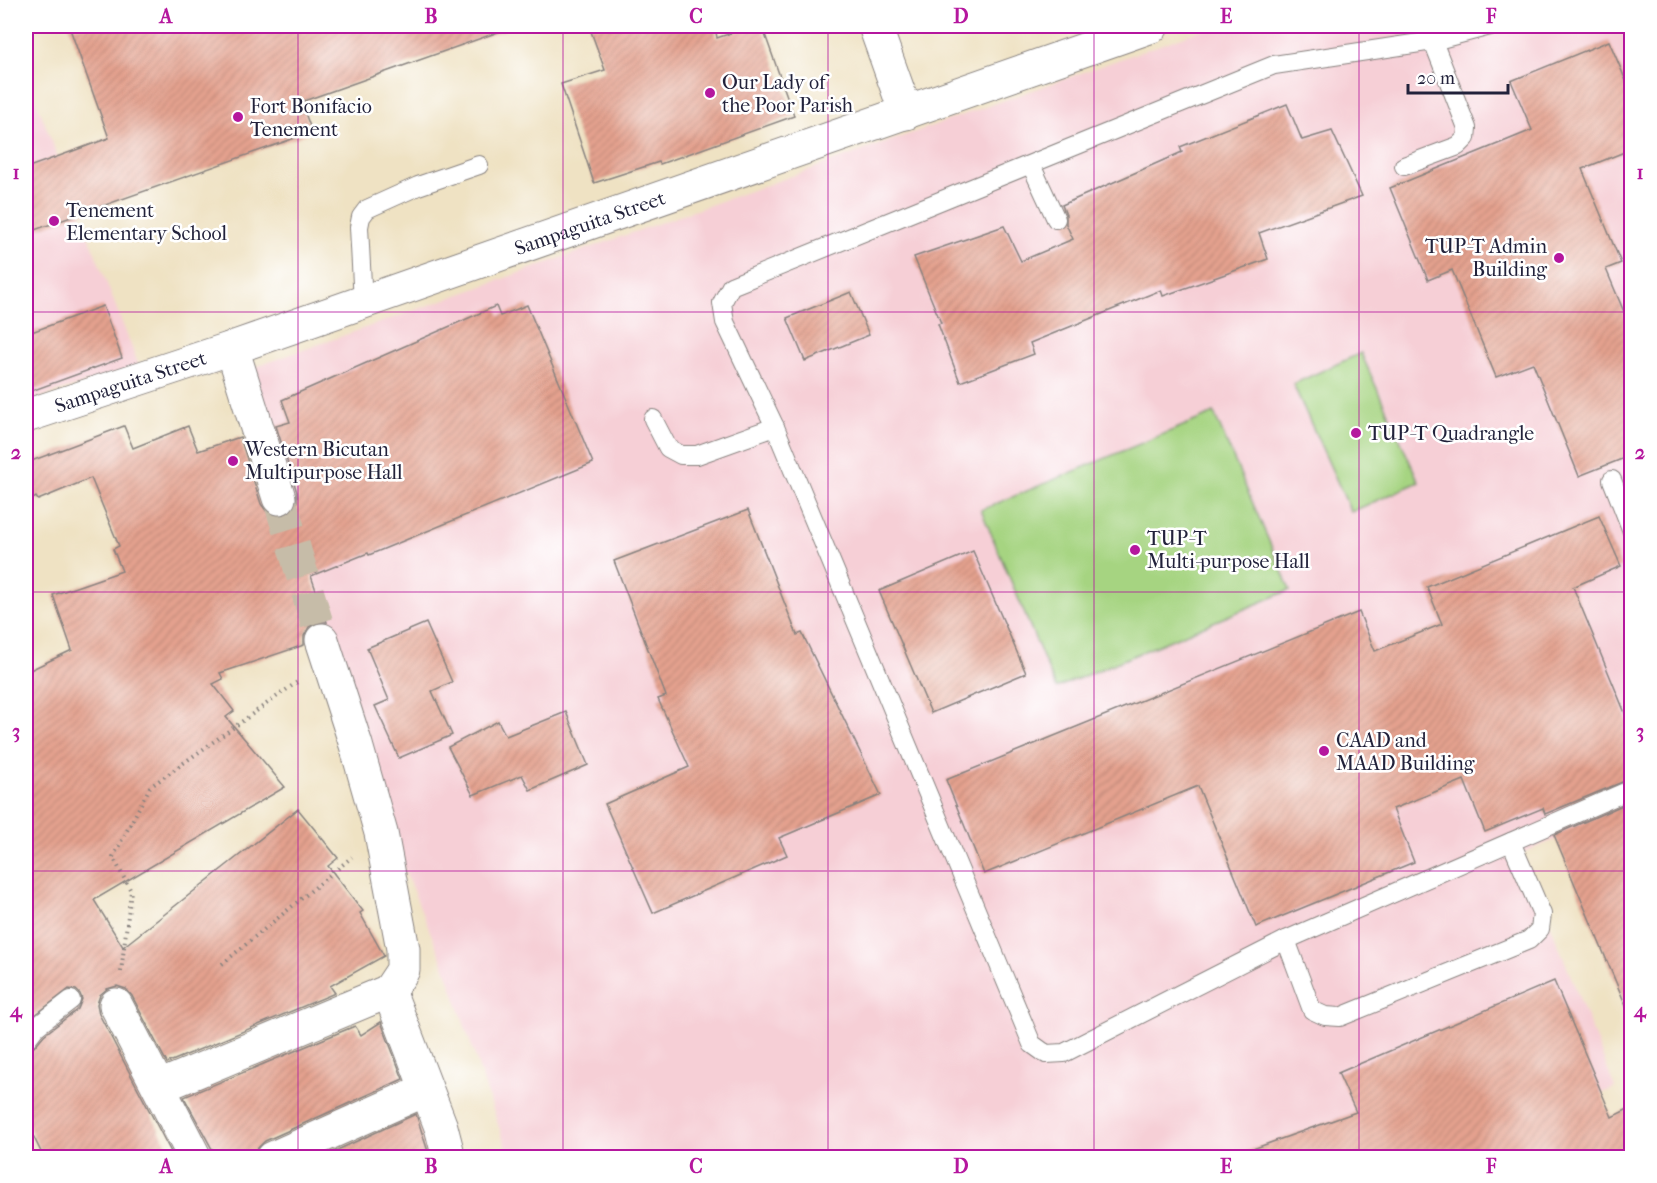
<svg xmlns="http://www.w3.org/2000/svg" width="1657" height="1183" font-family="'IM FELL French Canon',serif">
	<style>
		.built { fill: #f6cfd6 }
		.grass { fill: #a6d481; stroke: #647b5e; stroke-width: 1.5 }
		.building { fill: url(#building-hatch) }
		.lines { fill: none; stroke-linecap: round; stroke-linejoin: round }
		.street-tunnel { stroke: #c6bca8; stroke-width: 33; stroke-dasharray: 33 16; stroke-linecap: butt }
		.lane-casing { stroke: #88827f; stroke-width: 20 }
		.street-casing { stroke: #88827f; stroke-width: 35 }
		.path { stroke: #88827f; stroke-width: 4; stroke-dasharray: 1.5 4.5; stroke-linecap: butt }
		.lane { stroke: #fff; stroke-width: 18 }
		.street { stroke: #fff; stroke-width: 33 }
		.grid { fill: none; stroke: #b5179e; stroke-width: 1.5; stroke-opacity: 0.55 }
		.poi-dot { fill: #b5179e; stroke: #fff; stroke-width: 2 }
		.labels { text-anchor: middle; stroke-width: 5; stroke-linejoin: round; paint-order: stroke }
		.poi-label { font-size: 20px; fill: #22223b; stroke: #fff; text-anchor: start }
		.street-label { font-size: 20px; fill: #22223b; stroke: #fff }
		.neatline { fill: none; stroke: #b5179e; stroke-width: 2 }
		.grid-label { font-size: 20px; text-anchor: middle; font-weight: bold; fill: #b5179e }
	</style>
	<defs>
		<pattern id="building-hatch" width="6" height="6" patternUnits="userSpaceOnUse" patternTransform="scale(1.5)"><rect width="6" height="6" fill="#e4a18e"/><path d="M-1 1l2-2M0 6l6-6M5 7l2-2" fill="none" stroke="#c38a7b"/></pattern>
	</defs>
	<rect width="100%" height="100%" fill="#fff"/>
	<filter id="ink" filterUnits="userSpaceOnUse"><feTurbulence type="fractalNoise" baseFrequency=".0167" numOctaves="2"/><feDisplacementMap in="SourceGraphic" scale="12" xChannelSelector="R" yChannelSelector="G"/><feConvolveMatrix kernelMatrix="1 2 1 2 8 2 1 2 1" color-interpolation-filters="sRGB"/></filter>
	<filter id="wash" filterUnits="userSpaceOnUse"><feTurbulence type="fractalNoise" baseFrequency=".008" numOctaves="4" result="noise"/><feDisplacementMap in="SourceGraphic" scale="24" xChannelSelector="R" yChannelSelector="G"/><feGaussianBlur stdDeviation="1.35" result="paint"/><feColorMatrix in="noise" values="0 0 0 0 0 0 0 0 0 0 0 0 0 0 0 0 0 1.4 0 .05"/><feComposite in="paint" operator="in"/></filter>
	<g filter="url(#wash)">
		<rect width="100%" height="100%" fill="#efe2c3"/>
		<g class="built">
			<polygon points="1213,26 1631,26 1631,810 1522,853 1615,1088 1454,1157 509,1157 446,970 404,869 332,635 244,371"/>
			<polygon points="26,75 139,366 26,402"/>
		</g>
		<g class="grass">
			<polygon points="1361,353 1419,482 1351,512 1293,384"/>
			<polygon points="1214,413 1290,590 1056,688 981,510"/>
		</g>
		<g id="blocks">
			<g class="building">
				<polygon points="69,26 507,26 507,29 301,102 312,132 26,233 26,168 109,138"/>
				<polygon points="589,26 715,26 717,38 751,26 762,26 794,116 660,164 659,162 594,183 561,84 605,70"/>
				<polygon points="1609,41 1632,95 1632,149 1582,169 1621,263 1606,269 1632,331 1632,455 1579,476 1533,363 1496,377 1452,270 1428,280 1390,188 1532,130 1511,81"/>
				<polygon points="1287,104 1302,140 1332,131 1362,196 1259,233 1268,259 1163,296 1161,290 1030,343 1034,354 960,382 938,324 941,323 914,257 1004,226 1021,261 1073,239 1066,224 1066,215 1062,205 1182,152 1180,147"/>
				<polygon points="851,292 869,335 805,361 787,318"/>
				<polygon points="527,305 593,463 369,555 368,553 311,576 327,622 317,622 309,627 304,636 304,645 220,673 223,679 213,684 234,711 226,717 285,787 94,900 123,947 298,809 338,858 328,866 363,911 360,913 384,956 330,986 335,993 167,1063 132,996 126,989 117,986 107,989 100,995 97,1004 99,1014 174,1158 44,1158 26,1121 26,1051 34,1047 44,1035 78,1009 82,999 80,994 76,990 69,989 26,1022 26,672 72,650 53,595 122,571 113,549 119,546 91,478 38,500 36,497 26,503 26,463 124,426 133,448 188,426 198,451 240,437 261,504 267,512 275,516 284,516 293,510 297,502 297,492 276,426 290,422 282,400 496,306 500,316"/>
				<polygon points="103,306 122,358 26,393 26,334"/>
				<polygon points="748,510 797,635 802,633 881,795 779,838 787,855 653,913 605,804 689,767 658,699 666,696 614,561"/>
				<polygon points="1599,516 1621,566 1573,587 1632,730 1632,778 1545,814 1543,808 1485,832 1464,780 1393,809 1414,862 1256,927 1198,786 984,874 946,780 1359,612 1375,651 1442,624 1427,587"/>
				<polygon points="973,551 1026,673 931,713 879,591"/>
				<polygon points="426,623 452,682 432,691 452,735 399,758 375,706 389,700 367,648"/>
				<polygon points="566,712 588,765 530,790 522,775 473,795 448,747 498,721 506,736"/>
				<polygon points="1632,801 1632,1018 1631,1018 1554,835"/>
				<polygon points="1554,981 1612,1117 1632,1107 1632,1158 1240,1158 1239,1154 1356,1112 1338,1073"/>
				<polygon points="381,1022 403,1079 265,1141 258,1148 255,1158 214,1158 212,1149 184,1097 355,1026 361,1035"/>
				<polygon points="416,1114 430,1158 320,1158"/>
			</g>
		</g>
	</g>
	<g filter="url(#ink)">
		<use href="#blocks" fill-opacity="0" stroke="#88827f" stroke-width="1.5"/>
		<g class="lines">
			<polyline class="street-tunnel" points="279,498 322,640"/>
			<defs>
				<g id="lane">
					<polyline points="1490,26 1433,41 1274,65 731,286 722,303 725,322 775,427 1032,1044 1046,1054 1064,1053 1286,940 1632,789"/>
					<polyline points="1031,165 1056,219"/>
					<polyline points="1404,166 1458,146 1466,138 1467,128 1427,26"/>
					<polyline points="363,303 359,227 361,217 367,209 418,186 479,165"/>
					<polyline points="653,419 668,448 681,455 697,455 775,427"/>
					<polyline points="1612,480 1632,531"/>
					<polyline points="1286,940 1312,1010 1325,1016 1340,1017 1529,940 1540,929 1542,914 1511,842"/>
					<polyline points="26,1040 36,1027 71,1000"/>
				</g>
				<g id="street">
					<polyline points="875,26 906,113"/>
					<polyline points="232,348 279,498"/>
					<path id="s1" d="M26,416L232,348L1152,26"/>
					<polyline points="322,640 356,745 381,833 403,949 403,970 389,991 441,1127 449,1158"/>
					<polyline points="116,1005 195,1158"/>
					<polyline points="159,1087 389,991"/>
					<polyline points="273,1158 425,1090"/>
				</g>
			</defs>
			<use href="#lane" class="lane-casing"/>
			<use href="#street" class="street-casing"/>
			<g class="path">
				<polyline points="222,964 352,857"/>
				<polyline points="121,972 131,891 113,857 150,787 300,680"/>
			</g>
			<use href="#lane" class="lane"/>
			<use href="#street" class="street"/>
		</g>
	</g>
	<path class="grid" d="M298,26V1158M563,26V1158M828,26V1158M1094,26V1158M1359,26V1158M26,312H1632M26,592H1632M26,871H1632"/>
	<g class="poi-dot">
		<circle cx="710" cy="93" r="6"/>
		<circle cx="238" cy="117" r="6"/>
		<circle cx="54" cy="221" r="6"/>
		<circle cx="1559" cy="258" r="6"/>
		<circle cx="1356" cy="433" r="6"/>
		<circle cx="233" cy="461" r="6"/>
		<circle cx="1135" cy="550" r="6"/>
		<circle cx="1324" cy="751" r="6"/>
	</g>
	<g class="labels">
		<g class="poi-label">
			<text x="722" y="89">Our Lady of<tspan x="722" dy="23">the Poor Parish</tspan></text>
			<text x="250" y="113">Fort Bonifacio<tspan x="250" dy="23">Tenement</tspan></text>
			<text x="66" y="217">Tenement<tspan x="66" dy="23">Elementary School</tspan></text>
			<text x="1547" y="253" text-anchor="end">TUP-T Admin<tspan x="1547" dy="23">Building</tspan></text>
			<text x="1368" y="440">TUP-T Quadrangle</text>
			<text x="245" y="456">Western Bicutan<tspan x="245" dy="23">Multipurpose Hall</tspan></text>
			<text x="1147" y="545">TUP-T<tspan x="1147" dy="23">Multi-purpose Hall</tspan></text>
			<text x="1336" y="747">CAAD and<tspan x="1336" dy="23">MAAD Building</tspan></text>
		</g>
		<g class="street-label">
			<text dy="7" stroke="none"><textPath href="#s1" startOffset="596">Sampaguita Street</textPath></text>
			<text dy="7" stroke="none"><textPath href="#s1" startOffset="110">Sampaguita Street</textPath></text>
		</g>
	</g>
	<rect width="1657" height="1183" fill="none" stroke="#fff" stroke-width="66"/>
	<path d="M1408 84v9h100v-9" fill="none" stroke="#22223b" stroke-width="3"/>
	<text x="1417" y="84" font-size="18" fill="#22223b" stroke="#ffffff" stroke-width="4.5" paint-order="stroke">20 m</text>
	<rect x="33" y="33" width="1591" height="1117" class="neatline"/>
	<g class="grid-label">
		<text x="166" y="23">A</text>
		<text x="431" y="23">B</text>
		<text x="696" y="23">C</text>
		<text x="961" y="23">D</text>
		<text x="1226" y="23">E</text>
		<text x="1491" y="23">F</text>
		<text x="16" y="179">1</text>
		<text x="1640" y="179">1</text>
		<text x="16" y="459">2</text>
		<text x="1640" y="459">2</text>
		<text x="16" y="738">3</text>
		<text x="1640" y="738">3</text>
		<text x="16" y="1017">4</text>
		<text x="1640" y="1017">4</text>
		<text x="166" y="1173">A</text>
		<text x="431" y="1173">B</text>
		<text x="696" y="1173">C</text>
		<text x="961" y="1173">D</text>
		<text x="1226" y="1173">E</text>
		<text x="1491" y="1173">F</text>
	</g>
</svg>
